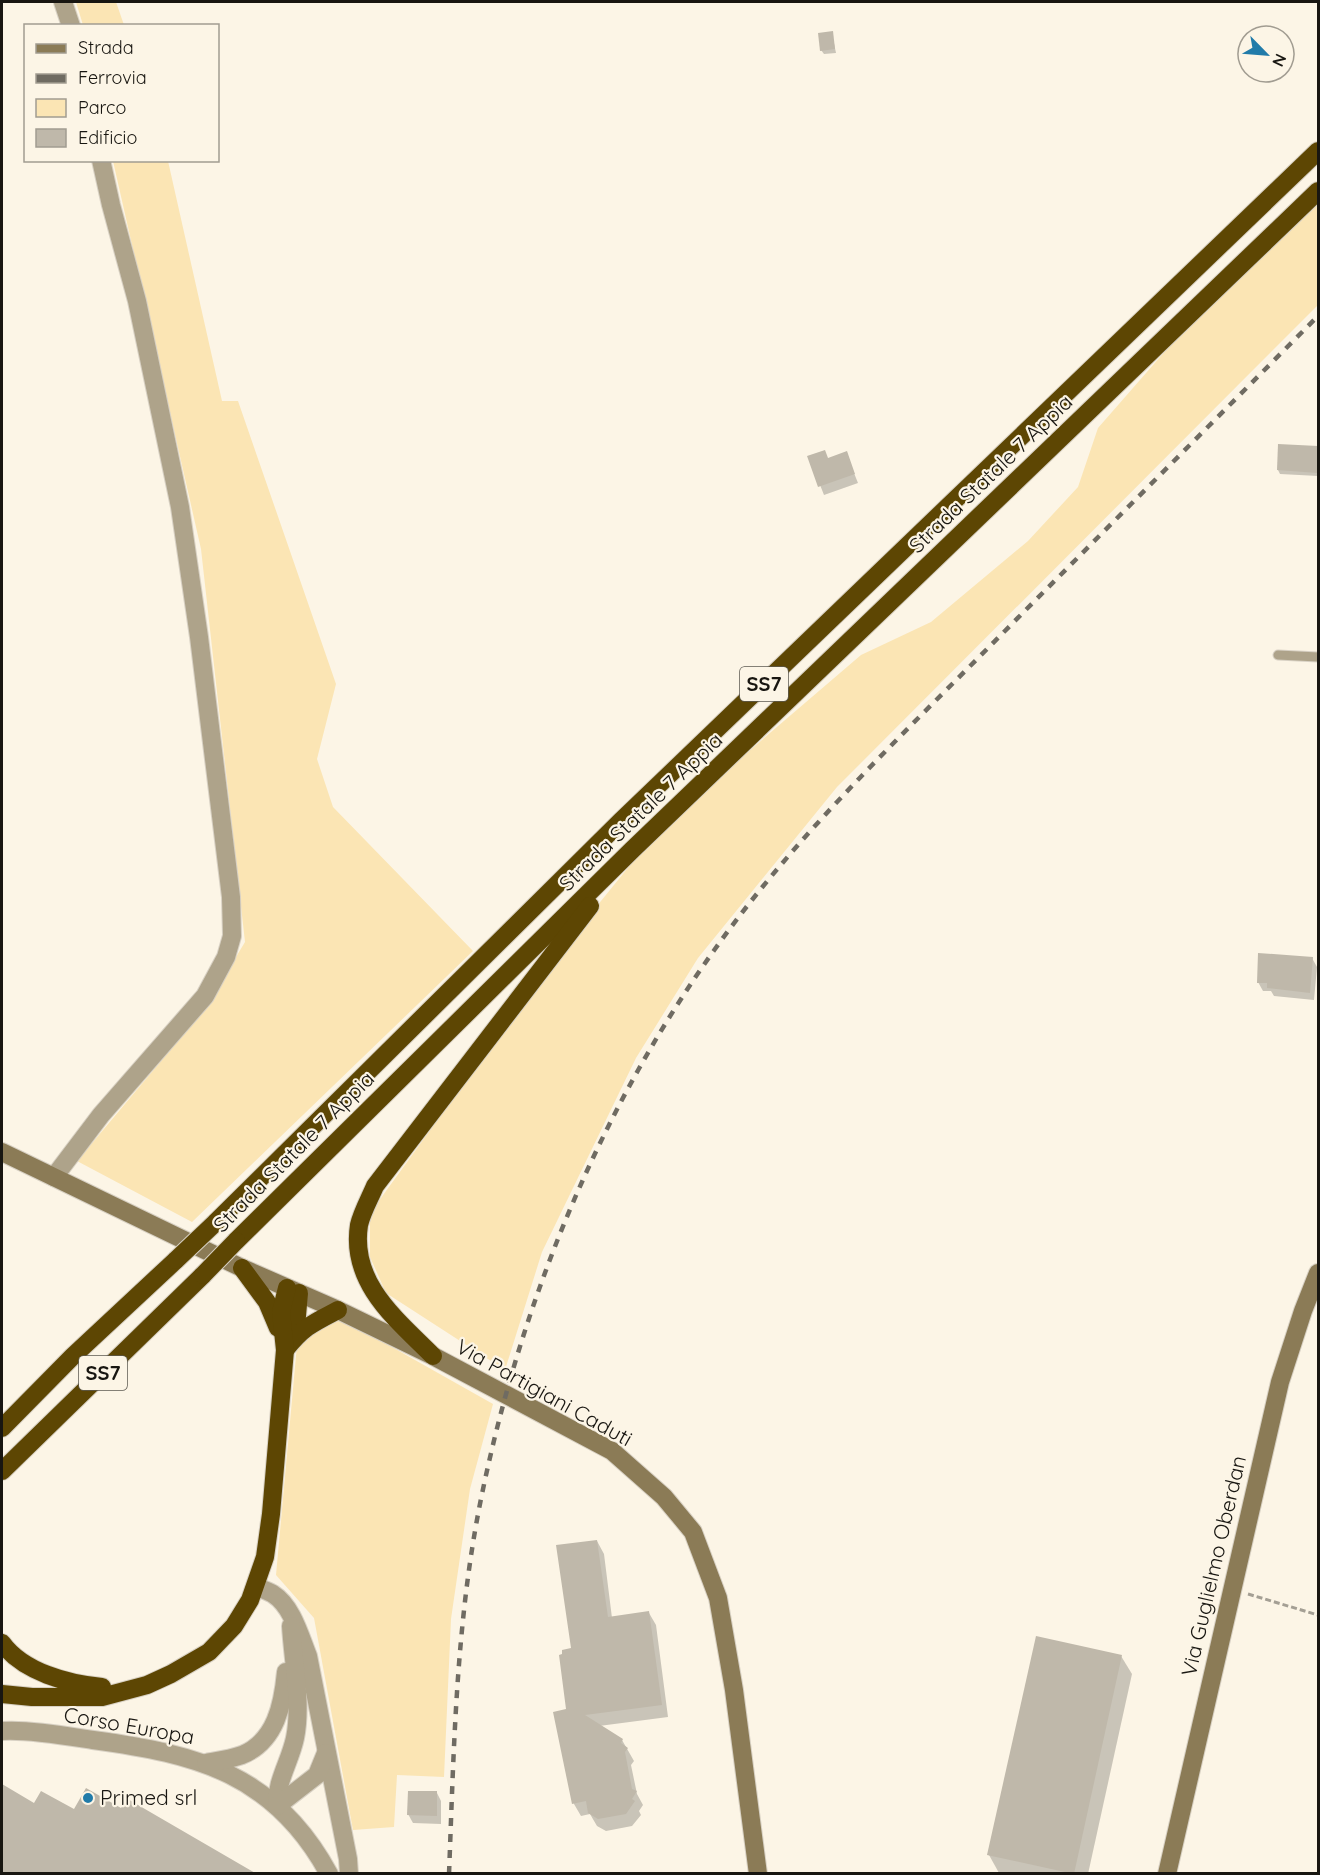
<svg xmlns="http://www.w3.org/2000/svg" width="1320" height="1875" font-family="Quicksand,sans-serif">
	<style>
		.green { fill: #fbe5b4 }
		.shadow { fill: #0003 }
		.building { fill: #bfb8aa }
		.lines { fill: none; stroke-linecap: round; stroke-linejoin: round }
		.lane-casing { stroke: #d8d1c4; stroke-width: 11 }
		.street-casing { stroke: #d8d1c4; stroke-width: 20 }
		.secondary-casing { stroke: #d8d1c4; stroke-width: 20 }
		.highway-casing { stroke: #d8d1c4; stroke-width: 20 }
		.path { stroke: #a49f94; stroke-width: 3; stroke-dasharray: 6 3; stroke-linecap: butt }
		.lane { stroke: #aea38a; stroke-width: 9 }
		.street { stroke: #aea38a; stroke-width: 18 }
		.secondary { stroke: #8b7b56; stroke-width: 18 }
		.highway { stroke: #5d4603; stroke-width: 18 }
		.rail { stroke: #6f6b62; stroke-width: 4.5; stroke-dasharray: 8 8; stroke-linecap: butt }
		.highway-bridge-casing { stroke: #d8d1c4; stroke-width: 20; stroke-linecap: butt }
		.highway-bridge { stroke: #5d4603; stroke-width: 18 }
		.poi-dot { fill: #217ba9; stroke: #fcf5e6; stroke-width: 2 }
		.labels { text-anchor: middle; stroke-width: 4.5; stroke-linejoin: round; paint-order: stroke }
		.shield { fill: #fcf5e6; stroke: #5c5951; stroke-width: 1.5 }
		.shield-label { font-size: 20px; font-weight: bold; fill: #181611 }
		.street-label { font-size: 21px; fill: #181611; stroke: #fcf5e6 }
		.poi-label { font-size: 21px; fill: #181611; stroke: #fcf5e6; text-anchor: start }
	</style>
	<rect width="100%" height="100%" fill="#fcf5e6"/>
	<g class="green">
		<polygon points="76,2 116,2 124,25 83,25"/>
		<polygon points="113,161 168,161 222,401 238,401 336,684 317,759 333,807 473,951 192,1222 77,1161 204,1010 245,942 201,549"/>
		<polygon points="1318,197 1318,305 837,787 698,958 636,1058 542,1252 505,1370 386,1293 370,1257 370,1213 558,954 631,864 742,757 861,655 931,622 1028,541 1078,487 1098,428 1195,317"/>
		<polygon points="344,1320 493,1404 470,1489 451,1619 444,1777 397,1775 394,1827 353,1830 314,1618 276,1575 297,1345 320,1323"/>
	</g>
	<g class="shadow">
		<polygon points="832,33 836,53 824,54 821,50"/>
		<polygon points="1280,446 1318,448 1318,476 1280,474 1278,470"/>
		<polygon points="846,453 858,483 824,495 809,457 829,459"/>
		<polygon points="1312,958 1317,967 1314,1000 1274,996 1271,991 1263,991 1258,982"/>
		<polygon points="597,1541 604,1554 612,1618 649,1613 656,1625 668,1717 599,1726 622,1740 634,1761 631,1765 637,1794 643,1805 639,1811 641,1815 632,1826 606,1831 597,1826 590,1814 581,1816 574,1804 555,1713 568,1710 572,1650"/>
		<polygon points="1121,1656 1132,1674 1088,1874 999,1873 989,1855"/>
		<polygon points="2,1786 35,1805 74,1811 121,1810 253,1874 2,1874"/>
		<polygon points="437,1793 441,1801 441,1824 413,1823 408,1814"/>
	</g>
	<g class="building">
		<polygon points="833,31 835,49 820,51 818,33"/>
		<polygon points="1278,444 1318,446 1318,473 1277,470"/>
		<polygon points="825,450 828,458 847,451 855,474 818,487 807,456"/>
		<polygon points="1258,953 1313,957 1310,993 1267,988 1267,983 1257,983"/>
		<polygon points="597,1540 608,1617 649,1611 662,1705 585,1715 623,1739 621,1743 628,1748 625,1752 632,1789 637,1791 632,1799 635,1801 626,1814 598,1819 588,1813 586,1801 572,1804 553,1712 566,1709 559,1655 562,1654 562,1650 571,1648 556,1545"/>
		<polygon points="1036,1636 1122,1655 1074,1874 987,1855"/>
		<polygon points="2,1784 34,1803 41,1791 74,1809 86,1788 121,1808 126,1798 257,1874 2,1874"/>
		<polygon points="408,1791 437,1791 437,1816 407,1815"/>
	</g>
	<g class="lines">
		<defs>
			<polyline id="lane" points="1278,655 1318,657"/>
			<g id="street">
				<polyline points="63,2 71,26"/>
				<polyline points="54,1177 101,1115 205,996 226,957 232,936 231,897 199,637 180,507 137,301 111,205 101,160"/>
				<path d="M256,1586C261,1589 268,1591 273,1594C292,1606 300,1636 308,1656L348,1859L349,1874"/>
				<path d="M2,1731C27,1729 67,1736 93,1740C197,1754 275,1774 329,1874"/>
				<path d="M206,1763C217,1761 231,1759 242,1755C276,1741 283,1704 286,1672"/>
				<path d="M277,1806C276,1781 290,1762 295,1738C302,1704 293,1661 291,1626"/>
				<polyline points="277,1806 317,1775 326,1753"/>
			</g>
			<g id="secondary">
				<polyline points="2,1152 242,1268 338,1310 433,1356 612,1451 664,1497 693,1532 718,1598 734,1690 758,1874"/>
				<polyline points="1167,1874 1280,1382 1303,1311 1318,1273"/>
			</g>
			<g id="highway">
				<polyline points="215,1223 621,821 1318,151"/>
				<polyline points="236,1241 632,850 1318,191"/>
				<polyline points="242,1268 267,1302 278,1328"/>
				<polyline points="290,1340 296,1327 299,1293"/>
				<path d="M285,1350C303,1327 313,1323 338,1310"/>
				<path d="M433,1356C396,1319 350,1283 359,1225C362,1212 370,1198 375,1186L590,906"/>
				<polyline points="2,1428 73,1356 176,1260"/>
				<polyline points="2,1471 203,1275"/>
				<path d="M2,1643C23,1672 68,1684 102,1687"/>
				<polyline points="2,1694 32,1697 102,1697 147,1685 171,1674 209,1652 234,1626 250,1600 265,1557 271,1514 285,1350 281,1312 287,1288"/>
			</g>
		</defs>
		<use href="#lane" class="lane-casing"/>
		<use href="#street" class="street-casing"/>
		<use href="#secondary" class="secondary-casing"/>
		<use href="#highway" class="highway-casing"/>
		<polyline class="path" points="1248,1594 1318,1615"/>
		<use href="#lane" class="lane"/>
		<use href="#street" class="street"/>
		<use href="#secondary" class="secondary"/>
		<use href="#highway" class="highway"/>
		<path class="rail" d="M449,1874C454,1746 456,1619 482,1494C522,1300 599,1111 715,949C794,838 894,743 990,646C1099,536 1209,426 1318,316"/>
		<defs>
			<g id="highway-bridge">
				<polyline points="176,1260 215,1223"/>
				<polyline points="203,1275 236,1241"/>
			</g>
		</defs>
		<use href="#highway-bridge" class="highway-bridge-casing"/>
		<use href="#highway-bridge" class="highway-bridge"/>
	</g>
	<circle class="poi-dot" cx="88" cy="1798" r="6"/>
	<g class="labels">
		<g class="shield">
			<rect x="740" y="667" width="48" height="34" rx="4.5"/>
			<rect x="79" y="1356" width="48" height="34" rx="4.5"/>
		</g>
		<g class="shield-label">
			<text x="764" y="691">SS7</text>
			<text x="103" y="1380">SS7</text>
		</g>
		<g class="street-label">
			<text transform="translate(991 474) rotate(-44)" y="7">Strada Statale 7 Appia</text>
			<text transform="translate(641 812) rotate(-44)" y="7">Strada Statale 7 Appia</text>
			<text transform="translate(294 1152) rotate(-45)" y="7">Strada Statale 7 Appia</text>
			<text transform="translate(544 1393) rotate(29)" y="7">Via Partigiani Caduti</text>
			<text transform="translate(1214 1566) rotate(-77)" y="7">Via Guglielmo Oberdan</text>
			<text transform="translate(129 1726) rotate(10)" y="7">Corso Europa</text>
		</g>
		<g class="poi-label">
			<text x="100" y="1805">Primed srl</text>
		</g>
	</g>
	<rect width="1320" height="1875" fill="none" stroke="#181611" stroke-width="6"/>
	<rect x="24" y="24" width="195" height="138" fill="#fcf5e6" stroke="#a19c91" stroke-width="1.5"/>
	<rect x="36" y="44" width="30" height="9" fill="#8b7b56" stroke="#a19c91" stroke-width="1.5"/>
	<text x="78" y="54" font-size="18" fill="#181611">Strada</text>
	<rect x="36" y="74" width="30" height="9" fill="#6f6b62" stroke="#a19c91" stroke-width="1.5"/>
	<text x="78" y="84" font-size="18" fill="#181611">Ferrovia</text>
	<rect x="36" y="99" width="30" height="18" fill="#fbe5b4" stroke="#a19c91" stroke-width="1.5"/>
	<text x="78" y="114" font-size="18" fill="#181611">Parco</text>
	<rect x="36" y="129" width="30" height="18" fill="#bfb8aa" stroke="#a19c91" stroke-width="1.5"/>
	<text x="78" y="144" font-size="18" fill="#181611">Edificio</text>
	<g transform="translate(1266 54) rotate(115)"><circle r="28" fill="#fcf5e6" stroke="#a19c91" stroke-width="1.5"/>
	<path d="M0-4.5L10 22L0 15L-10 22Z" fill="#217ba9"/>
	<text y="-9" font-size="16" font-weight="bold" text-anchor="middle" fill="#181611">N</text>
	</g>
</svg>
